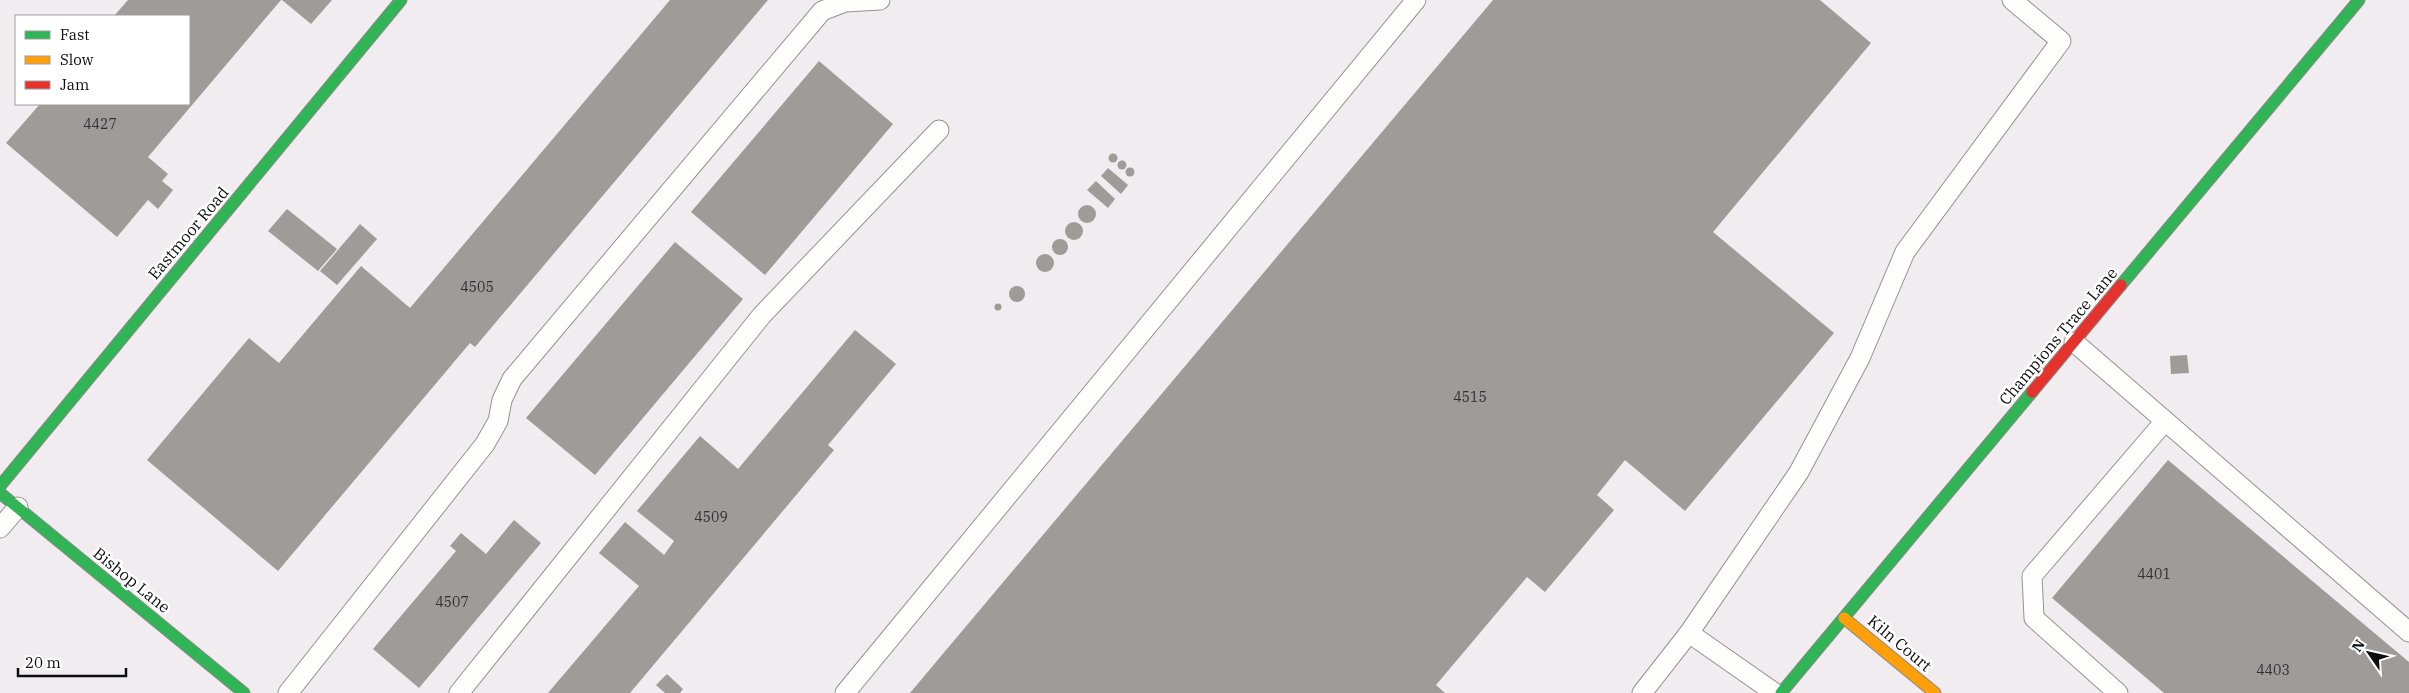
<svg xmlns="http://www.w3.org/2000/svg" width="2409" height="693" font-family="'IBM Plex Serif',serif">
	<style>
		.industrial { fill: #f1ecef; fill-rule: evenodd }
		.building { fill: #9e9b98 }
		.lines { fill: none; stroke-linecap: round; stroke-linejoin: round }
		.lane-casing { stroke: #949390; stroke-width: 21 }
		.fast-casing { stroke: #8a8987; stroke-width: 13 }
		.slow-casing { stroke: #8a8987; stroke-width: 13 }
		.jam-casing { stroke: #8a8987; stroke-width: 13 }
		.lane { stroke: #fefefd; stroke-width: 19 }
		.fast { stroke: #30b455; stroke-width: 11 }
		.slow { stroke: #ff9f0a; stroke-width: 11 }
		.jam { stroke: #e5322d; stroke-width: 11 }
		.labels { text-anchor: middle; stroke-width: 5; stroke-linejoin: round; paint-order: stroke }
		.number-label { font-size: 14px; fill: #313030 }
		.street-label { font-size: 16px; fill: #0d0d0d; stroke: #fff }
	</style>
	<rect width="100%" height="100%" fill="#faf8f2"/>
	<path class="industrial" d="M0,0H2409V693H0ZM16,16H189V104H16Z"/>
	<g class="building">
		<polygon points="128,0 281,0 148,157 168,174 162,181 173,190 158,209 148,200 117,237 6,143 40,104 189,104 189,16 114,16"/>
		<polygon points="282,0 332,0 311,24"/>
		<polygon points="670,0 768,0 475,347 470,343 278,571 147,460 249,338 279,363 361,266 410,308"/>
		<polygon points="1493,0 1820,0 1871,43 1713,232 1834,333 1685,511 1625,460 1597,495 1614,510 1545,592 1527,577 1436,685 1445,693 910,693"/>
		<polygon points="819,61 893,124 765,275 691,212"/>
		<circle cx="1113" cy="158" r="4.5"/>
		<circle cx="1122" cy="165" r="4.5"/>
		<circle cx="1130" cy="172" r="4.5"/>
		<polygon points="1108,168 1128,185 1121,194 1101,176"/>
		<polygon points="1096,181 1115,199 1108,208 1087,190"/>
		<circle cx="1087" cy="214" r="9"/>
		<polygon points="287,209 337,249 318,271 268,231"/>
		<circle cx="1074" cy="231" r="9"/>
		<polygon points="360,224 377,239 337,285 320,271"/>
		<circle cx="1060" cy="247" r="8"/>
		<polygon points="675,242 743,299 595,475 526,418"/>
		<circle cx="1045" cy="263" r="9"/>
		<circle cx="1017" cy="294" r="8"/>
		<circle cx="998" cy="307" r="3.5"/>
		<polygon points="855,330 896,364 828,445 834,450 630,693 548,693 639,586 599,553 625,522 664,555 674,541 637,511 700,436 738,469"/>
		<polygon points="2187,355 2189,373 2171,374 2170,356"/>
		<polygon points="2168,460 2409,662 2409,693 2164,693 2052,598"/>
		<polygon points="514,520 541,543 419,688 373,649 456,551 450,546 461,533 486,554"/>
		<polygon points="667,674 683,689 680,693 665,693 656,685"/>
	</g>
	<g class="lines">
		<defs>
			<g id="lane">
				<polyline points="2074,342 2409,632"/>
				<polyline points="0,528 18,507"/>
				<polyline points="1689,633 1799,472 1860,358 1905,252 2061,41 2012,0"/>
				<polyline points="288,693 485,444 498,421 502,400 512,379 822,11 845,2 880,0"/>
				<polyline points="459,693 762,315 939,130"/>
				<polyline points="845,693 1416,0"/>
				<polyline points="1642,693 1689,633 1775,693"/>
				<polyline points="2118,693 2034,618 2032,576 2165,421"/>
			</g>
			<g id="fast">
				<polyline points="2121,285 2359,0"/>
				<polyline points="0,486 401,0"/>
				<polyline points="0,493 244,693"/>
				<polyline points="1781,693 2032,392"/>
			</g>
			<polyline id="slow" points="1844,618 1935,693"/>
			<polyline id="jam" points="2032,392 2121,285"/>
		</defs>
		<use href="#lane" class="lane-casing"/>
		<use href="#fast" class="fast-casing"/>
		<use href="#slow" class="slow-casing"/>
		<use href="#jam" class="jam-casing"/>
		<use href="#lane" class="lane"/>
		<use href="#fast" class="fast"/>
		<use href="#slow" class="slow"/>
		<use href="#jam" class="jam"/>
	</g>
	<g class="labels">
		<g class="number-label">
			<text x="100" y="129">4427</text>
			<text x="477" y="292">4505</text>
			<text x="1470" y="402">4515</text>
			<text x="711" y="522">4509</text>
			<text x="2154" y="579">4401</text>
			<text x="452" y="607">4507</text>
			<text x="2273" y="675">4403</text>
		</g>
		<g class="street-label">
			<text transform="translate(188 233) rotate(-50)" y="6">Eastmoor Road</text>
			<text transform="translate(2058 336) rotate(-50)" y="6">Champions Trace Lane</text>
			<text transform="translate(132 580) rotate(39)" y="6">Bishop Lane</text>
			<text transform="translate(1900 643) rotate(40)" y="6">Kiln Court</text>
		</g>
	</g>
	<rect x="15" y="15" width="175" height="90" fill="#ffffff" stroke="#9e9e9e"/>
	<rect x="25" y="31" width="25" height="8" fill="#30b455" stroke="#9e9e9e"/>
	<text x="60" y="40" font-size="15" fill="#0d0d0d">Fast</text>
	<rect x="25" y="56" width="25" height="8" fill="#ff9f0a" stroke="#9e9e9e"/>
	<text x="60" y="65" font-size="15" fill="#0d0d0d">Slow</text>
	<rect x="25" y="81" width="25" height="8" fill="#e5322d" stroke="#9e9e9e"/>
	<text x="60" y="90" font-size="15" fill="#0d0d0d">Jam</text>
	<g transform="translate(2369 653) rotate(304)" stroke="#ffffff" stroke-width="4" paint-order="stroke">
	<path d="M0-4L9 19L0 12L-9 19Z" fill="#0d0d0d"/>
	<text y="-8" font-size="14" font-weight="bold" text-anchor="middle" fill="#0d0d0d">N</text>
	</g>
	<path d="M18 668v8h108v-8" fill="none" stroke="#0d0d0d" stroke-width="2.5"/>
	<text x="25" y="668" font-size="15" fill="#0d0d0d" stroke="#ffffff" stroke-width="4" paint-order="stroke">20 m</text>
</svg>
